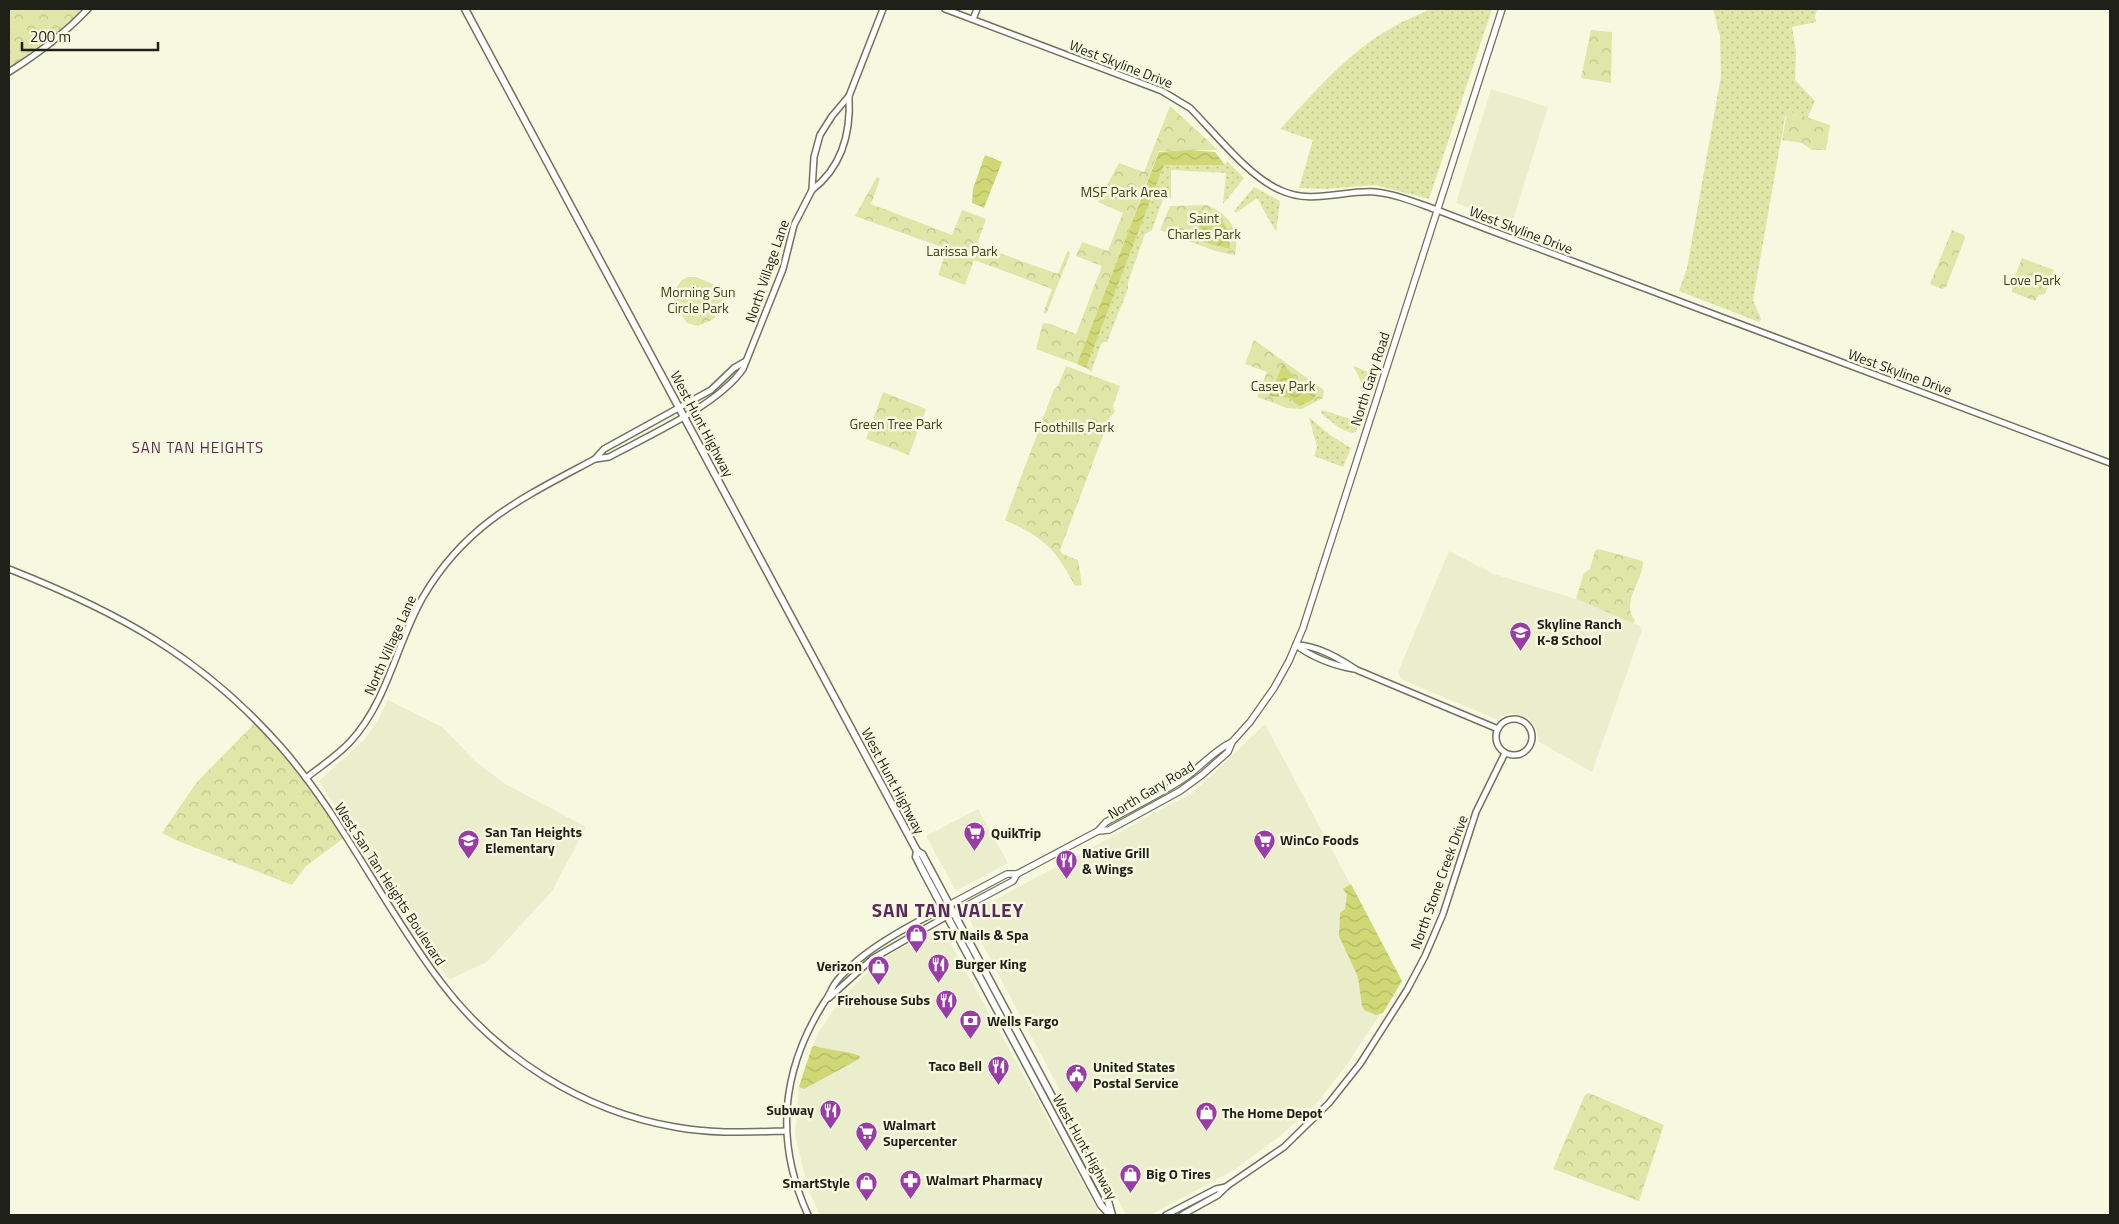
<svg xmlns="http://www.w3.org/2000/svg" width="2119" height="1224" font-family="'Titillium Web',sans-serif">
	<style>
		.built { fill: #eaeecc }
		.grass { fill: url(#grass-dots) }
		.park { fill: url(#park-crowns) }
		.water { fill: url(#water-waves) }
		.lines { fill: none; stroke-linecap: round; stroke-linejoin: round }
		.tertiary-casing { stroke: #70725b; stroke-width: 8 }
		.secondary-casing { stroke: #70725b; stroke-width: 8 }
		.primary-casing { stroke: #70725b; stroke-width: 9 }
		.tertiary { stroke: #fff; stroke-width: 5 }
		.secondary { stroke: #fff; stroke-width: 5.5 }
		.primary { stroke: #fff; stroke-width: 6 }
		.labels { text-anchor: middle; stroke-width: 5; stroke-linejoin: round; paint-order: stroke }
		.street-label { font-size: 14px; fill: #1f2017; stroke: #f6f9df }
		.park-label { font-size: 14px; fill: #3f4219; stroke: #f6f9df }
		.poi-label { font-size: 14px; font-weight: bold; fill: #1f2017; stroke: #f6f9df; text-anchor: start }
		.neighbourhood-label { font-size: 15px; letter-spacing: 1px; fill: #57295d; stroke: #f6f9df }
		.district-label { font-size: 19px; font-weight: bold; letter-spacing: 1px; fill: #57295d; stroke: #f6f9df }
	</style>
	<defs>
		<pattern id="grass-dots" width="8" height="8" patternUnits="userSpaceOnUse" patternTransform="scale(1.25)"><rect width="8" height="8" fill="#dfe6a7"/><path d="M2 2h.1M6 6h.1" fill="none" stroke="#bfc58f" stroke-width="1.8" stroke-linecap="round"/></pattern>
		<pattern id="park-crowns" width="20" height="18" patternUnits="userSpaceOnUse" patternTransform="scale(1.25)"><rect width="20" height="18" fill="#dfe6a7"/><path d="M2 6a3 3 0 1 1 6 0M12 15a3 3 0 1 1 6 0" fill="none" stroke="#bfc58f"/></pattern>
		<pattern id="water-waves" width="16" height="10" patternUnits="userSpaceOnUse" patternTransform="scale(1.25)"><rect width="16" height="10" fill="#d0d875"/><path d="M0 5q4-4 8 0t8 0" fill="none" stroke="#b2b964"/></pattern>
	</defs>
	<rect width="100%" height="100%" fill="#f6f9df"/>
	<g class="built">
		<polygon points="1491,89 1548,107 1512,223 1456,203"/>
		<polygon points="1449,551 1494,574 1576,599 1640,626 1642,630 1592,772 1539,742 1537,730 1528,718 1511,713 1503,715 1498,720 1401,679 1398,672"/>
		<polygon points="388,700 442,727 475,761 505,784 586,827 552,891 487,962 450,979 447,978 423,942 319,781 365,739 378,720"/>
		<polygon points="1265,724 1402,981 1346,1066 1316,1104 1279,1137 1232,1171 1150,1215 1126,1215 967,915 1194,792"/>
		<polygon points="978,809 1008,863 956,891 926,836"/>
		<polygon points="942,928 1061,1143 1100,1215 820,1215 808,1189 795,1135 799,1087 812,1047 819,1031 841,1000 861,978 895,951"/>
	</g>
	<g class="grass">
		<path d="M1431,9H1492L1429,199L1375,185L1326,189L1299,188L1313,140L1280,129C1314,93 1349,51 1393,27C1405,20 1418,15 1431,9Z"/>
		<polygon points="1713,9 1817,10 1815,16 1816,22 1792,27 1796,51 1795,80 1815,101 1807,119 1791,112 1785,117 1753,300 1761,319 1759,322 1679,291 1687,268 1721,76 1720,36"/>
		<polygon points="1227,161 1244,178 1223,204 1226,173 1171,170 1171,198 1163,199 1152,230 1145,234 1128,282 1128,289 1107,342 1102,342 1091,372 1086,368 1164,165 1225,165"/>
		<polygon points="1254,187 1280,201 1276,232 1257,198 1236,213 1234,211"/>
		<path d="M1353,366L1374,374L1356,432C1344,435 1330,420 1321,413L1322,410L1354,420C1362,397 1367,388 1353,366Z"/>
		<polygon points="1309,417 1330,435 1351,448 1343,467 1314,456 1317,447"/>
	</g>
	<g class="park">
		<polygon points="9,9 88,9 71,27 9,72"/>
		<polygon points="1591,30 1612,32 1611,83 1581,78"/>
		<polygon points="1170,106 1218,150 1159,151 1077,364 1036,349 1043,323 1051,324 1076,334 1102,266 1076,256 1082,242 1108,251 1123,213 1098,202 1119,163 1144,172"/>
		<polygon points="1791,112 1830,125 1826,150 1812,150 1802,143 1782,140 1787,113"/>
		<polygon points="877,177 880,179 871,204 952,235 962,210 986,219 977,245 1058,274 1068,250 1070,254 1047,312 1043,314 1052,289 974,260 965,285 941,276 938,275 947,249 855,216"/>
		<path d="M1207,205C1230,215 1240,230 1235,255L1215,251L1160,230L1170,206Z"/>
		<polygon points="1952,230 1964,235 1965,238 1946,287 1942,289 1930,284"/>
		<polygon points="2022,258 2054,270 2045,294 2039,295 2035,301 2012,292 2012,284"/>
		<polygon points="688,277 696,277 727,290 714,319 698,326 687,323 674,303 673,292 682,280"/>
		<polygon points="1254,340 1324,390 1323,398 1302,409 1287,408 1257,397 1267,372 1245,364"/>
		<path d="M1066,366L1120,386L1113,406L1115,412L1110,417L1060,550L1062,554L1078,560L1082,585L1075,586C1055,548 1044,538 1005,520L1054,389L1058,386Z"/>
		<polygon points="883,392 926,409 909,455 866,439"/>
		<path d="M1598,549L1643,561C1644,579 1620,603 1635,620L1633,623L1576,599L1584,573L1590,569L1595,551Z"/>
		<polygon points="257,721 282,748 345,837 305,867 292,885 178,841 162,833 197,782"/>
		<polygon points="1589,1093 1664,1125 1639,1201 1553,1169 1585,1095"/>
	</g>
	<g class="water">
		<polygon points="1189,150 1215,152 1225,165 1164,165 1086,368 1077,364 1159,152"/>
		<polygon points="985,155 1002,162 984,208 972,203 973,189"/>
		<path d="M1199,211C1224,218 1229,223 1230,249L1199,240Z"/>
		<polygon points="1283,364 1299,382 1318,389 1314,399 1299,406 1289,398 1269,396"/>
		<polygon points="1351,884 1402,981 1383,1013 1376,1015 1364,1010 1362,1006 1358,977 1339,936 1340,913 1345,909 1347,895 1343,889"/>
		<path d="M815,1046C830,1051 845,1050 860,1056L859,1059L804,1089L799,1087L812,1047Z"/>
	</g>
	<g class="lines">
		<defs>
			<g id="tertiary">
				<path d="M945,9L1162,91L1190,108C1214,132 1249,177 1280,190C1311,205 1343,190 1375,192C1396,194 1417,203 1437,210C1661,296 1887,377 2110,463"/>
				<polyline points="973,19 977,9"/>
				<path d="M9,72C38,54 64,34 88,9"/>
				<path d="M812,190C842,167 851,132 849,96"/>
				<path d="M595,459L609,457C648,436 718,405 743,369L783,269L794,225L812,190L814,157L820,135L832,116L849,96L883,9"/>
				<path d="M9,569C118,612 202,657 281,747C343,818 383,906 440,981C496,1056 582,1111 675,1127C712,1134 749,1132 786,1131"/>
				<path d="M1296,645C1317,645 1340,659 1357,670L1498,729"/>
				<path d="M1296,645C1311,657 1335,666 1354,669"/>
				<circle cx="1514" cy="737" r="18"/>
				<path d="M306,778C321,766 337,756 350,742C388,701 396,644 423,597C466,523 524,497 595,459L604,449L711,390L734,368L746,361"/>
				<polyline points="829,998 872,959 947,916"/>
				<path d="M808,1215C774,1140 781,1070 825,1001C829,996 831,990 834,985C840,975 850,967 858,960C883,939 914,924 943,908"/>
				<polyline points="1166,1215 1216,1189 1226,1187"/>
				<polyline points="1182,1215 1218,1195 1227,1186 1284,1147 1329,1103 1360,1064 1407,990 1425,956 1443,914 1476,812 1505,753"/>
			</g>
			<g id="secondary">
				<path d="M1098,831L1106,822C1131,808 1159,795 1183,779C1200,768 1214,750 1232,742"/>
				<polyline points="947,906 1007,874 1017,874 1098,831 1109,830 1180,791 1202,775 1228,752 1232,742 1250,722 1274,688 1289,661 1303,628 1502,9"/>
				<polyline points="951,914 1013,881 1017,874"/>
			</g>
			<g id="primary">
				<polyline points="465,9 917,851 922,854 1108,1201 1112,1215"/>
				<polyline points="917,851 916,857 922,869 1101,1205 1110,1215"/>
			</g>
		</defs>
		<use href="#tertiary" class="tertiary-casing"/>
		<use href="#secondary" class="secondary-casing"/>
		<use href="#primary" class="primary-casing"/>
		<use href="#tertiary" class="tertiary"/>
		<use href="#secondary" class="secondary"/>
		<use href="#primary" class="primary"/>
	</g>
	<defs>
		<symbol id="school-pin" viewBox="-11 -11 22 30"><path d="M0 17L-7.5 6A9.5 9.5 0 1 1 7.5 6Z" fill="#993ca6" stroke="#f6f9df"/><path d="M0-5L7-2L0 1L-7-2ZM-4 1L0 2.5L4 1V4Q0 6-4 4Z" fill="#fff"/></symbol>
		<symbol id="supermarket-pin" viewBox="-11 -11 22 30"><path d="M0 17L-7.5 6A9.5 9.5 0 1 1 7.5 6Z" fill="#993ca6" stroke="#f6f9df"/><path d="M-6-5.5h2.5l.6 2H6L4.5 2H-2.5L-4.4-4H-6ZM-1.5 3.2a1.3 1.3 0 1 0 .1 0ZM3 3.2a1.3 1.3 0 1 0 .1 0Z" fill="#fff"/></symbol>
		<symbol id="restaurant-pin" viewBox="-11 -11 22 30"><path d="M0 17L-7.5 6A9.5 9.5 0 1 1 7.5 6Z" fill="#993ca6" stroke="#f6f9df"/><path d="M-5-6h1v4h1v-4h1v4h1v-4h1v5L-1.5 .5V6h-2V.5L-5-1ZM5-6V6H3V1.5H1.5Q1.5-4 5-6Z" fill="#fff"/></symbol>
		<symbol id="shop-pin" viewBox="-11 -11 22 30"><path d="M0 17L-7.5 6A9.5 9.5 0 1 1 7.5 6Z" fill="#993ca6" stroke="#f6f9df"/><path d="M-5-2.5h2.3a2.7 3.5 0 0 1 5.4 0H5L5.5 6h-11ZM-1.5-2.5h3a1.5 2.3 0 0 0-3 0Z" fill="#fff"/></symbol>
		<symbol id="bank-pin" viewBox="-11 -11 22 30"><path d="M0 17L-7.5 6A9.5 9.5 0 1 1 7.5 6Z" fill="#993ca6" stroke="#f6f9df"/><path d="M-6-4H6V4H-6ZM0-2.3a2.3 2.3 0 1 0 0 4.6a2.3 2.3 0 1 0 0-4.6Z" fill="#fff"/></symbol>
		<symbol id="civic-pin" viewBox="-11 -11 22 30"><path d="M0 17L-7.5 6A9.5 9.5 0 1 1 7.5 6Z" fill="#993ca6" stroke="#f6f9df"/><path d="M-.6-6.5H3V-4.5H.6V-3L4-1V1h2V6H-6V1h2V-1L-.6-3ZM-1.2 2.5V6h2.4V2.5Z" fill="#fff"/></symbol>
		<symbol id="pharmacy-pin" viewBox="-11 -11 22 30"><path d="M0 17L-7.5 6A9.5 9.5 0 1 1 7.5 6Z" fill="#993ca6" stroke="#f6f9df"/><path d="M-2-6h4v4h4v4h-4v4h-4v-4h-4v-4h4Z" fill="#fff"/></symbol>
	</defs>
	<g fill-rule="evenodd">
		<use href="#school-pin" x="1508" y="620" width="25" height="34"/>
		<use href="#supermarket-pin" x="962" y="820" width="25" height="34"/>
		<use href="#school-pin" x="456" y="828" width="25" height="34"/>
		<use href="#supermarket-pin" x="1252" y="828" width="25" height="34"/>
		<use href="#restaurant-pin" x="1054" y="848" width="25" height="34"/>
		<use href="#shop-pin" x="904" y="922" width="25" height="34"/>
		<use href="#restaurant-pin" x="926" y="952" width="25" height="34"/>
		<use href="#shop-pin" x="866" y="954" width="25" height="34"/>
		<use href="#restaurant-pin" x="934" y="988" width="25" height="34"/>
		<use href="#bank-pin" x="958" y="1008" width="25" height="34"/>
		<use href="#restaurant-pin" x="986" y="1054" width="25" height="34"/>
		<use href="#civic-pin" x="1064" y="1062" width="25" height="34"/>
		<use href="#restaurant-pin" x="818" y="1098" width="25" height="34"/>
		<use href="#shop-pin" x="1194" y="1100" width="25" height="34"/>
		<use href="#supermarket-pin" x="854" y="1120" width="25" height="34"/>
		<use href="#shop-pin" x="1118" y="1162" width="25" height="34"/>
		<use href="#pharmacy-pin" x="898" y="1168" width="25" height="34"/>
		<use href="#shop-pin" x="854" y="1170" width="25" height="34"/>
	</g>
	<g class="labels">
		<g class="street-label">
			<text transform="translate(1121 64) rotate(21)" y="5">West Skyline Drive</text>
			<text transform="translate(1521 230) rotate(21)" y="5">West Skyline Drive</text>
			<text transform="translate(767 271) rotate(-71)" y="5">North Village Lane</text>
			<text transform="translate(1900 372) rotate(20)" y="5">West Skyline Drive</text>
			<text transform="translate(1370 379) rotate(-72)" y="5">North Gary Road</text>
			<text transform="translate(702 424) rotate(62)" y="5">West Hunt Highway</text>
			<text transform="translate(390 645) rotate(-66)" y="5">North Village Lane</text>
			<text transform="translate(893 781) rotate(62)" y="5">West Hunt Highway</text>
			<text transform="translate(1151 790) rotate(-31)" y="5">North Gary Road</text>
			<text transform="translate(1439 882) rotate(-70)" y="5">North Stone Creek Drive</text>
			<text transform="translate(390 884) rotate(57)" y="5">West San Tan Heights Boulevard</text>
			<text transform="translate(1085 1147) rotate(61)" y="5">West Hunt Highway</text>
		</g>
		<g class="park-label">
			<text x="1124" y="197">MSF Park Area</text>
			<text x="1204" y="223">Saint<tspan x="1204" dy="16">Charles Park</tspan></text>
			<text x="962" y="256">Larissa Park</text>
			<text x="2032" y="285">Love Park</text>
			<text x="698" y="297">Morning Sun<tspan x="698" dy="16">Circle Park</tspan></text>
			<text x="1283" y="391">Casey Park</text>
			<text x="896" y="429">Green Tree Park</text>
			<text x="1074" y="432">Foothills Park</text>
		</g>
		<g class="poi-label">
			<text x="1537" y="629">Skyline Ranch<tspan x="1537" dy="16">K-8 School</tspan></text>
			<text x="485" y="837">San Tan Heights<tspan x="485" dy="16">Elementary</tspan></text>
			<text x="991" y="838">QuikTrip</text>
			<text x="1280" y="845">WinCo Foods</text>
			<text x="1082" y="858">Native Grill<tspan x="1082" dy="16">&amp; Wings</tspan></text>
			<text x="933" y="940">STV Nails &amp; Spa</text>
			<text x="955" y="969">Burger King</text>
			<text x="862" y="971" text-anchor="end">Verizon</text>
			<text x="930" y="1005" text-anchor="end">Firehouse Subs</text>
			<text x="987" y="1026">Wells Fargo</text>
			<text x="982" y="1071" text-anchor="end">Taco Bell</text>
			<text x="1093" y="1072">United States<tspan x="1093" dy="16">Postal Service</tspan></text>
			<text x="814" y="1115" text-anchor="end">Subway</text>
			<text x="1222" y="1118">The Home Depot</text>
			<text x="883" y="1130">Walmart<tspan x="883" dy="16">Supercenter</tspan></text>
			<text x="1146" y="1179">Big O Tires</text>
			<text x="926" y="1185">Walmart Pharmacy</text>
			<text x="850" y="1188" text-anchor="end">SmartStyle</text>
		</g>
		<g class="neighbourhood-label">
			<text x="198" y="453">SAN TAN HEIGHTS</text>
		</g>
		<g class="district-label">
			<text x="948" y="917">SAN TAN VALLEY</text>
		</g>
	</g>
	<rect width="2119" height="1224" fill="none" stroke="#1f2017" stroke-width="20"/>
	<path d="M22 42v8h136v-8" fill="none" stroke="#1f2017" stroke-width="2.5"/>
	<text x="30" y="42" font-size="15" fill="#1f2017" stroke="#f6f9df" stroke-width="4" paint-order="stroke">200 m</text>
</svg>
